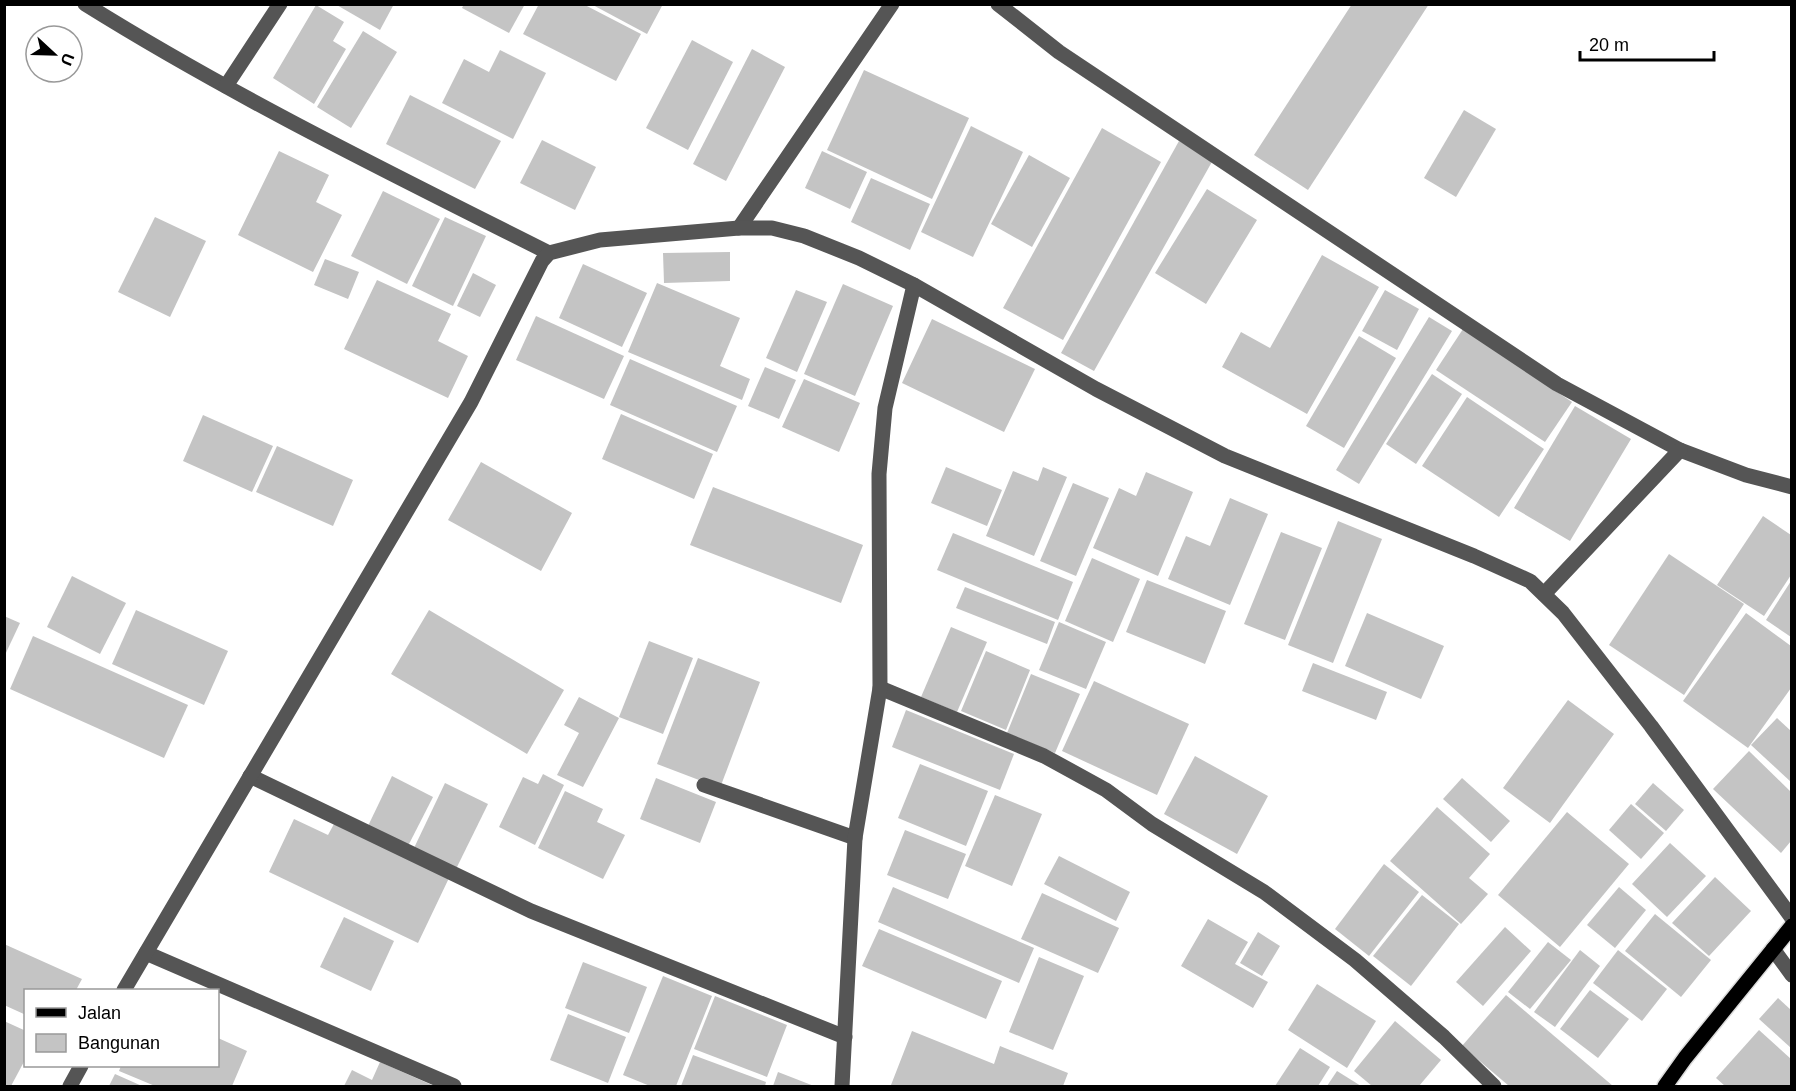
<svg xmlns="http://www.w3.org/2000/svg" width="1796" height="1091" font-family="Arial,sans-serif">
	<style>
		.building { fill: #c4c4c4 }
		.lines { fill: none; stroke-linecap: round; stroke-linejoin: round }
		.major-casing { stroke: #dbdbdb; stroke-width: 18 }
		.minor { stroke: #555; stroke-width: 15 }
		.major { stroke: #000; stroke-width: 15 }
	</style>
	<rect width="100%" height="100%" fill="#fff"/>
	<g class="building">
		<polygon points="335,4 394,4 380,30"/>
		<polygon points="464,4 525,4 509,33 462,8"/>
		<polygon points="539,4 583,4 641,34 616,81 523,34"/>
		<polygon points="591,4 663,4 647,34"/>
		<polygon points="1352,4 1429,4 1308,190 1254,155"/>
		<polygon points="316,5 344,22 333,41 346,49 314,104 273,78"/>
		<polygon points="363,31 397,52 351,128 317,107"/>
		<polygon points="692,40 733,62 688,150 646,128"/>
		<polygon points="752,49 785,67 726,181 693,164"/>
		<polygon points="500,50 546,73 513,139 442,103 464,59 489,72"/>
		<polygon points="864,70 969,118 932,199 827,150"/>
		<polygon points="410,95 501,141 475,189 386,144"/>
		<polygon points="1464,110 1496,129 1456,197 1424,178"/>
		<polygon points="971,126 1023,152 973,257 921,232"/>
		<polygon points="1102,128 1161,162 1063,340 1003,308"/>
		<polygon points="542,140 596,167 575,210 520,183"/>
		<polygon points="1179,141 1213,160 1094,371 1061,353"/>
		<polygon points="279,151 329,175 316,202 342,215 313,272 238,235"/>
		<polygon points="822,151 867,172 850,209 805,188"/>
		<polygon points="1029,155 1070,178 1032,247 991,224"/>
		<polygon points="871,178 930,204 910,250 851,222"/>
		<polygon points="1207,189 1257,220 1206,304 1155,273"/>
		<polygon points="383,191 440,219 407,284 351,256"/>
		<polygon points="155,217 206,241 170,317 118,292"/>
		<polygon points="445,217 486,236 453,306 412,286"/>
		<polygon points="730,252 730,281 664,283 663,253"/>
		<polygon points="1322,255 1379,287 1307,414 1222,367 1241,332 1270,348"/>
		<polygon points="325,259 359,272 348,299 314,285"/>
		<polygon points="583,264 647,293 622,347 559,318"/>
		<polygon points="473,273 496,285 480,317 457,306"/>
		<polygon points="377,280 451,314 438,341 468,356 448,398 344,349"/>
		<polygon points="657,283 740,318 720,366 750,379 742,400 628,352"/>
		<polygon points="843,284 893,306 855,396 804,374"/>
		<polygon points="796,290 827,302 797,372 766,358"/>
		<polygon points="1385,290 1419,309 1397,350 1362,331"/>
		<polygon points="536,316 624,356 604,399 516,360"/>
		<polygon points="1429,317 1452,331 1359,484 1336,470"/>
		<polygon points="932,319 1035,369 1004,432 902,383"/>
		<polygon points="1463,329 1572,402 1545,442 1436,370"/>
		<polygon points="1359,336 1396,358 1344,448 1306,426"/>
		<polygon points="630,359 737,406 717,452 610,405"/>
		<polygon points="765,367 796,380 779,419 748,406"/>
		<polygon points="1432,374 1462,394 1416,464 1386,444"/>
		<polygon points="804,379 860,403 839,452 782,427"/>
		<polygon points="1467,397 1544,449 1499,517 1422,466"/>
		<polygon points="1575,406 1631,439 1570,541 1514,508"/>
		<polygon points="621,414 713,454 694,499 602,459"/>
		<polygon points="203,415 273,446 252,492 183,461"/>
		<polygon points="277,446 353,480 333,526 256,492"/>
		<polygon points="481,462 572,513 541,571 448,520"/>
		<polygon points="946,467 1002,490 987,526 931,503"/>
		<polygon points="1043,467 1067,477 1034,556 986,536 1013,471 1038,481"/>
		<polygon points="1146,472 1193,492 1158,576 1093,548 1119,488 1136,496"/>
		<polygon points="1073,483 1109,498 1076,576 1040,561"/>
		<polygon points="713,487 863,545 841,603 690,545"/>
		<polygon points="1230,498 1268,514 1230,605 1168,579 1186,536 1210,546"/>
		<polygon points="1763,516 1791,535 1791,575 1764,616 1717,585"/>
		<polygon points="1338,521 1382,539 1333,663 1288,645"/>
		<polygon points="1281,532 1322,548 1285,640 1244,624"/>
		<polygon points="953,533 1073,582 1058,620 937,570"/>
		<polygon points="1669,554 1744,604 1684,695 1609,645"/>
		<polygon points="1092,558 1140,579 1113,642 1065,621"/>
		<polygon points="72,576 126,603 100,654 47,627"/>
		<polygon points="1147,580 1226,611 1205,664 1126,632"/>
		<polygon points="1791,581 1791,637 1766,620"/>
		<polygon points="965,587 1055,622 1047,644 956,608"/>
		<polygon points="136,610 228,651 204,705 112,664"/>
		<polygon points="429,610 564,690 527,754 391,674"/>
		<polygon points="1367,613 1444,646 1421,699 1345,666"/>
		<polygon points="1746,613 1791,646 1791,688 1748,748 1683,701"/>
		<polygon points="4,616 20,623 4,657"/>
		<polygon points="1059,622 1106,642 1086,689 1039,670"/>
		<polygon points="951,627 987,642 957,712 921,697"/>
		<polygon points="33,636 188,705 164,758 10,689"/>
		<polygon points="649,641 693,658 663,734 619,717"/>
		<polygon points="986,651 1030,670 1006,730 961,711"/>
		<polygon points="698,658 760,682 720,788 657,764"/>
		<polygon points="1313,663 1387,692 1376,720 1302,691"/>
		<polygon points="1031,674 1080,694 1055,753 1007,733"/>
		<polygon points="1094,681 1189,724 1157,795 1062,751"/>
		<polygon points="579,697 619,718 583,787 557,775 579,733 564,725"/>
		<polygon points="1568,700 1614,734 1550,823 1503,788"/>
		<polygon points="906,710 1014,754 1000,790 892,747"/>
		<polygon points="1777,718 1791,731 1791,782 1751,745"/>
		<polygon points="1749,751 1791,792 1791,841 1781,853 1713,789"/>
		<polygon points="1195,756 1268,796 1237,854 1164,814"/>
		<polygon points="920,764 988,791 966,846 898,818"/>
		<polygon points="543,774 564,785 535,845 499,827 523,777 538,784"/>
		<polygon points="392,776 433,797 408,846 368,826"/>
		<polygon points="656,778 716,802 700,843 640,819"/>
		<polygon points="1462,778 1510,821 1491,842 1443,799"/>
		<polygon points="445,783 488,804 456,869 414,848"/>
		<polygon points="1653,783 1684,810 1666,831 1635,804"/>
		<polygon points="565,791 603,809 597,822 625,835 603,879 538,848"/>
		<polygon points="995,795 1042,814 1012,886 965,866"/>
		<polygon points="1631,804 1664,833 1641,859 1609,830"/>
		<polygon points="1437,807 1490,854 1469,878 1488,894 1461,924 1390,861"/>
		<polygon points="1567,812 1629,864 1560,947 1498,895"/>
		<polygon points="294,819 328,835 334,824 449,878 418,943 269,872"/>
		<polygon points="905,830 966,854 948,899 887,875"/>
		<polygon points="1670,843 1706,876 1667,917 1632,884"/>
		<polygon points="1059,856 1130,892 1116,921 1044,884"/>
		<polygon points="1384,864 1419,892 1369,956 1335,929"/>
		<polygon points="1715,877 1751,911 1709,956 1672,923"/>
		<polygon points="893,887 1034,948 1019,983 878,922"/>
		<polygon points="1619,887 1646,910 1615,948 1587,925"/>
		<polygon points="1042,893 1119,928 1098,973 1021,939"/>
		<polygon points="1422,895 1459,924 1411,986 1373,956"/>
		<polygon points="1655,914 1711,960 1681,997 1625,951"/>
		<polygon points="344,917 394,941 371,991 320,967"/>
		<polygon points="1208,919 1248,942 1235,964 1268,982 1253,1008 1181,966"/>
		<polygon points="1505,927 1531,951 1483,1006 1456,982"/>
		<polygon points="879,929 1002,981 986,1019 862,966"/>
		<polygon points="1258,932 1280,946 1262,976 1240,963"/>
		<polygon points="1548,942 1571,960 1530,1009 1508,992"/>
		<polygon points="4,944 82,979 76,990 26,990 26,1015 4,1005"/>
		<polygon points="1580,950 1600,966 1555,1027 1534,1012"/>
		<polygon points="1618,950 1667,989 1642,1021 1593,983"/>
		<polygon points="1039,957 1084,976 1053,1050 1009,1032"/>
		<polygon points="583,962 647,987 629,1033 565,1008"/>
		<polygon points="663,976 712,996 676,1086 650,1086 623,1075"/>
		<polygon points="1317,984 1376,1021 1347,1068 1288,1030"/>
		<polygon points="1590,990 1629,1019 1598,1058 1560,1029"/>
		<polygon points="1506,995 1613,1086 1509,1086 1462,1046"/>
		<polygon points="715,996 787,1025 767,1077 694,1049"/>
		<polygon points="1778,998 1791,1010 1791,1048 1759,1019"/>
		<polygon points="568,1014 626,1037 608,1083 550,1060"/>
		<polygon points="4,1021 26,1031 26,1058 11,1086 4,1086"/>
		<polygon points="1395,1021 1441,1060 1419,1086 1372,1086 1354,1071"/>
		<polygon points="1759,1030 1791,1059 1791,1086 1725,1086 1716,1078"/>
		<polygon points="912,1031 994,1064 1000,1046 1068,1073 1063,1086 896,1086 891,1085"/>
		<polygon points="218,1038 247,1051 232,1086 155,1086 119,1071 121,1066 218,1066"/>
		<polygon points="1300,1048 1330,1067 1318,1086 1275,1086"/>
		<polygon points="693,1055 766,1082 765,1086 681,1086"/>
		<polygon points="380,1062 434,1086 344,1086 352,1070 372,1080"/>
		<polygon points="1337,1071 1361,1086 1327,1086"/>
		<polygon points="778,1072 814,1086 773,1086"/>
		<polygon points="115,1074 142,1086 109,1086"/>
	</g>
	<g class="lines">
		<defs>
			<polyline id="major" points="1665,1086 1685,1058 1792,926"/>
		</defs>
		<use href="#major" class="major-casing"/>
		<g class="minor">
			<path d="M85,4C234,97 392,174 549,253"/>
			<polyline points="998,4 1059,52 1557,384 1680,450 1746,475 1792,487"/>
			<polyline points="226,86 280,4"/>
			<polyline points="739,228 892,4"/>
			<polyline points="1544,594 1680,450"/>
			<polyline points="880,688 1044,756 1106,790 1152,824 1264,892 1355,960 1444,1037 1494,1086"/>
			<polyline points="250,776 531,911 845,1037"/>
			<polyline points="704,785 855,838"/>
			<polyline points="1773,949 1792,975"/>
			<polyline points="146,953 454,1086"/>
			<polyline points="124,990 471,402 542,261 549,253 600,240 739,228 772,228 804,236 859,258 914,285 1096,389 1225,456 1474,556 1530,581 1563,613 1651,726 1792,918"/>
			<polyline points="70,1086 81,1066"/>
			<polyline points="842,1086 855,838 880,688 879,474 885,408 914,285"/>
		</g>
		<use href="#major" class="major"/>
	</g>
	<rect width="1796" height="1091" fill="none" stroke="#000000" stroke-width="12"/>
	<rect x="24" y="989" width="195" height="78" fill="#ffffff" stroke="#999999" stroke-width="1.5"/>
	<rect x="36" y="1008" width="30" height="9" fill="#000000" stroke="#999999" stroke-width="1.5"/>
	<text x="78" y="1019" font-size="18" fill="#000000">Jalan</text>
	<rect x="36" y="1034" width="30" height="18" fill="#c4c4c4" stroke="#999999" stroke-width="1.5"/>
	<text x="78" y="1049" font-size="18" fill="#000000">Bangunan</text>
	<g transform="translate(54 54) rotate(112)"><circle r="28" fill="#ffffff" stroke="#999999" stroke-width="1.5"/>
	<path d="M0-4.5L10 22L0 15L-10 22Z" fill="#000000"/>
	<text y="-9" font-size="16" font-weight="bold" text-anchor="middle" fill="#000000">U</text>
	</g>
	<path d="M1580 51v9h134v-9" fill="none" stroke="#000000" stroke-width="3"/>
	<text x="1589" y="51" font-size="18" fill="#000000" stroke="#ffffff" stroke-width="4.5" paint-order="stroke">20 m</text>
</svg>
